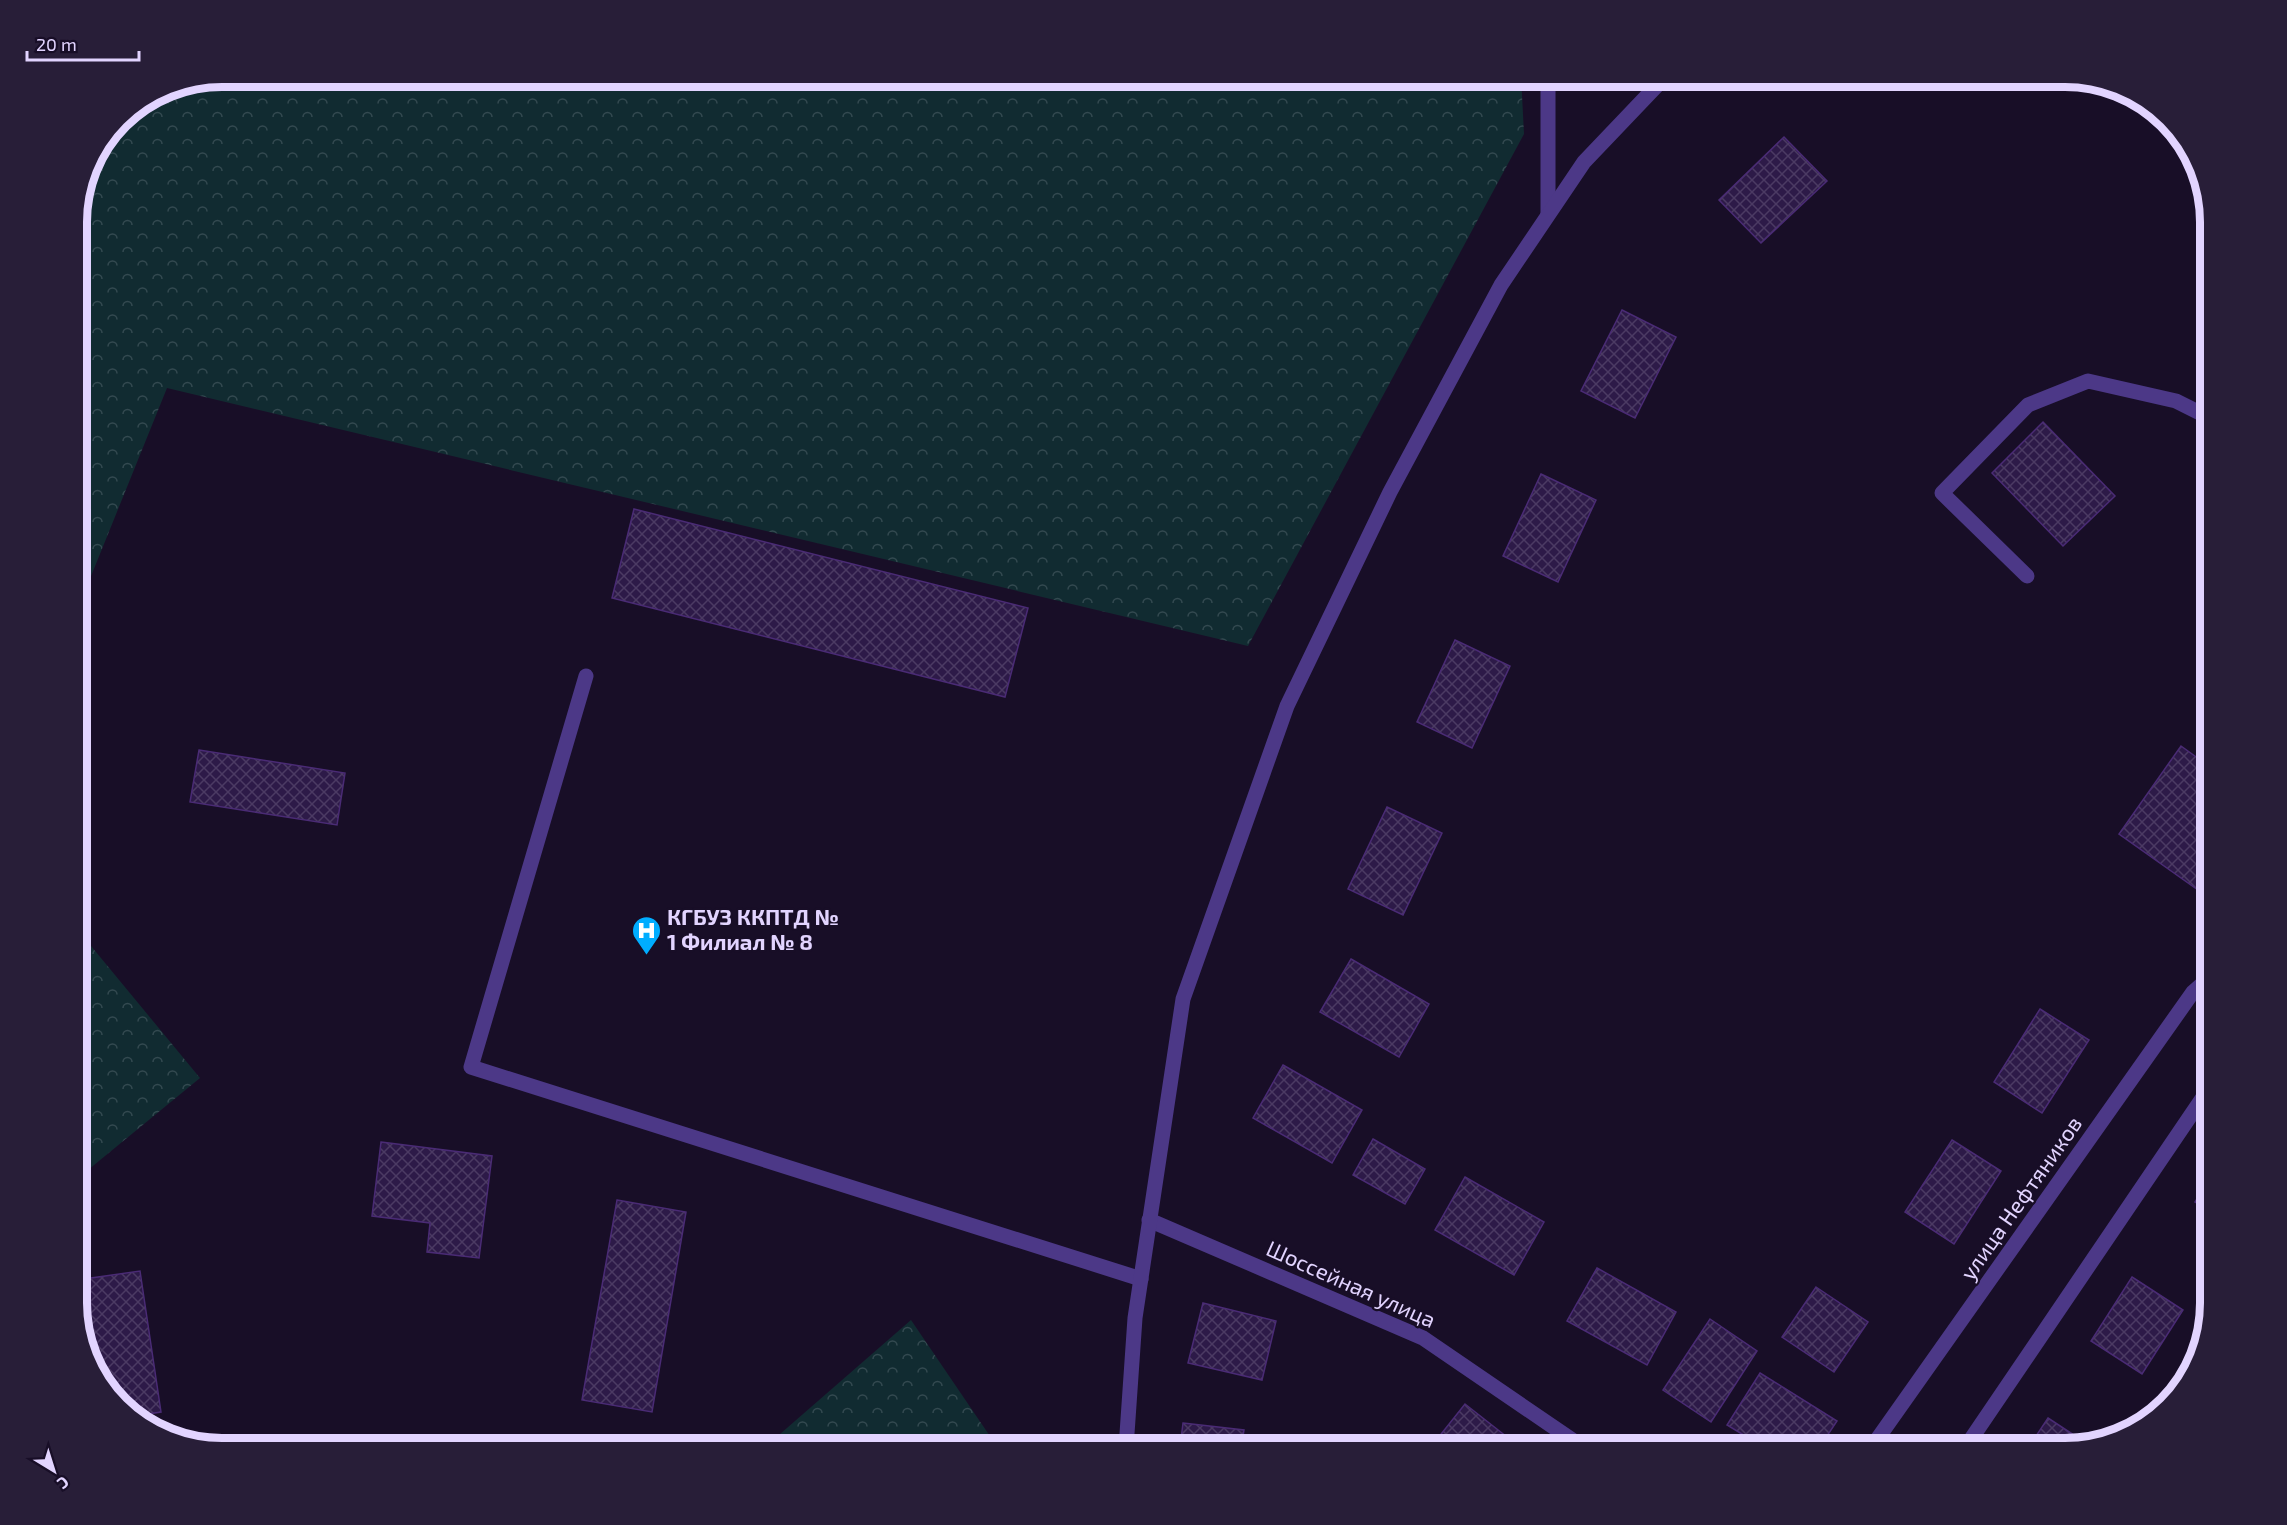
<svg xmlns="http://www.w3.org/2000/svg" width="2287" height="1525" font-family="'Exo 2',sans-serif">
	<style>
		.forest { fill: url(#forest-crowns) }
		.building { fill: url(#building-cross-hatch); stroke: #4a2b75; stroke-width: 1.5 }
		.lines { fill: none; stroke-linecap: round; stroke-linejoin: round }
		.lane { stroke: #4c3887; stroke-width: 15 }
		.street { stroke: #4c3887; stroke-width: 15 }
		.labels { text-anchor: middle; stroke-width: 4.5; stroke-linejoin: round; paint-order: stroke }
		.poi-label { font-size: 22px; font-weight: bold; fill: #e2d4ff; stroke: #180e27; text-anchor: start }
		.street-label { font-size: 22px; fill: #e2d4ff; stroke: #180e27 }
		.rim { fill: none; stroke: #e2d4ff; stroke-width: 8 }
	</style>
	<defs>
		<pattern id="forest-crowns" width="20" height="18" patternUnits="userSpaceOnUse" patternTransform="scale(1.5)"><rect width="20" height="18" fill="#112b31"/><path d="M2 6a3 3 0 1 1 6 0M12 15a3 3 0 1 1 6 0" fill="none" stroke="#334950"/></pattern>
		<pattern id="building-cross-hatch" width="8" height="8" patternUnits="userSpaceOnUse" patternTransform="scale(1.5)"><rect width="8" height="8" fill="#2d1a48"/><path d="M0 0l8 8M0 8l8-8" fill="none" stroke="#4b3a63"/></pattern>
	</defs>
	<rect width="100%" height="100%" fill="#180e27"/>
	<g class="forest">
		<polygon points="222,77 1521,76 1524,134 1248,646 167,388 83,596 77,597 77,213 88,166 119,119 167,87"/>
		<polygon points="77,929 200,1078 77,1179"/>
		<polygon points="911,1320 998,1448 764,1448"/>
	</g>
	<g class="building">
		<polygon points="1784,137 1827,181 1761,243 1719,200"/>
		<polygon points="1622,310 1676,337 1635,418 1581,391"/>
		<polygon points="2043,422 2115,496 2063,546 1992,473"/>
		<polygon points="1541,474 1596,500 1558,582 1503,556"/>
		<polygon points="634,509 1028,608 1005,697 612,598"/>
		<polygon points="1455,640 1510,666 1472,748 1417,722"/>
		<polygon points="2181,746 2210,767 2210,873 2198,890 2119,834"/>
		<polygon points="199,750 345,773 337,825 190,802"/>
		<polygon points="1387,807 1442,833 1403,915 1348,889"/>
		<polygon points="1351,959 1429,1004 1399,1057 1320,1012"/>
		<polygon points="2040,1009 2089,1040 2042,1113 1994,1082"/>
		<polygon points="1283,1065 1362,1110 1332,1163 1253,1118"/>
		<polygon points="1373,1139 1425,1169 1405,1204 1353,1175"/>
		<polygon points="1952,1140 2001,1171 1954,1244 1905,1212"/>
		<polygon points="381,1142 492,1156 479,1258 427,1252 430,1223 372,1216"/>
		<polygon points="1465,1177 1544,1222 1514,1275 1435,1230"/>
		<polygon points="2210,1178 2210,1211 2195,1202"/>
		<polygon points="617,1200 686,1212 652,1412 582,1400"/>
		<polygon points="1597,1268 1676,1312 1647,1365 1567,1321"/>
		<polygon points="140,1271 161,1412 134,1416 96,1375 77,1312 77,1280"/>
		<polygon points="2132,1277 2183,1310 2142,1374 2091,1341"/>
		<polygon points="1816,1287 1868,1322 1834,1372 1782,1337"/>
		<polygon points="1203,1303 1276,1321 1262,1380 1188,1363"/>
		<polygon points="1710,1319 1757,1351 1711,1422 1663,1390"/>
		<polygon points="1760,1373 1837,1421 1819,1448 1765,1448 1727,1425"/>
		<polygon points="1465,1404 1521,1448 1430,1448"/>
		<polygon points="2048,1418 2086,1443 2065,1448 2028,1448"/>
		<polygon points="1183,1423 1244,1430 1241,1448 1180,1448"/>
	</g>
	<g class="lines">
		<g class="lane">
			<polyline points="2027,576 1942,493 2028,405 2088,381 2176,401 2210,418"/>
			<polyline points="586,676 471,1067 1141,1279"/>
		</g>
		<g class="street">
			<polyline points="1548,76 1548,214"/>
			<polyline points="1149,1220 1423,1338 1584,1448"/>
			<polyline points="1126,1448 1135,1318 1183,999 1287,706 1390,492 1501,285 1584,162 1666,76"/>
			<polyline points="1871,1448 2193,992 2210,977"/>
			<polyline points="1965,1448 2210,1087"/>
		</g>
	</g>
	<defs>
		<symbol id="hospital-pin" viewBox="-11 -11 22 30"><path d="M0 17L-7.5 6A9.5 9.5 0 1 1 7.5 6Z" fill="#00adff" stroke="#180e27"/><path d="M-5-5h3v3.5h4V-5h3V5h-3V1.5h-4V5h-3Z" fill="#fff"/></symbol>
	</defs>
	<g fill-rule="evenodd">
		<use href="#hospital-pin" x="630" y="914" width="33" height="45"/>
	</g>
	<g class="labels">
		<g class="poi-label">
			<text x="667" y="925">КГБУЗ ККПТД №<tspan x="667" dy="25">1 Филиал № 8</tspan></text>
		</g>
		<g class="street-label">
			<text transform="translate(2021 1198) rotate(-55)" y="8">улица Нефтяников</text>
			<text transform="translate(1351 1284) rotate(24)" y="8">Шоссейная улица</text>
		</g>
	</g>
	<path d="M0 0H2287V1525H0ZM222 87H2065A135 135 0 0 1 2200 222V1303A135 135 0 0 1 2065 1438H222A135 135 0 0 1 87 1303V222A135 135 0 0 1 222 87Z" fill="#281e38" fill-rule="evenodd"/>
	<path class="rim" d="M222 87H2065A135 135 0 0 1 2200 222V1303A135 135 0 0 1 2065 1438H222A135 135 0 0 1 87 1303V222A135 135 0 0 1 222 87Z"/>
	<g transform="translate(54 1471) rotate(142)" stroke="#180e27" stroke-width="4.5" paint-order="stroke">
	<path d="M0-4.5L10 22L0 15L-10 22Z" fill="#e2d4ff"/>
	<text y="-9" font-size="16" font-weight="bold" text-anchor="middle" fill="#e2d4ff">С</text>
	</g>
	<path d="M27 51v9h112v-9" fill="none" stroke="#e2d4ff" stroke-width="3"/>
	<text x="36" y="51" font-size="18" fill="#e2d4ff" stroke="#180e27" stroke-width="4.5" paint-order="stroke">20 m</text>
</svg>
